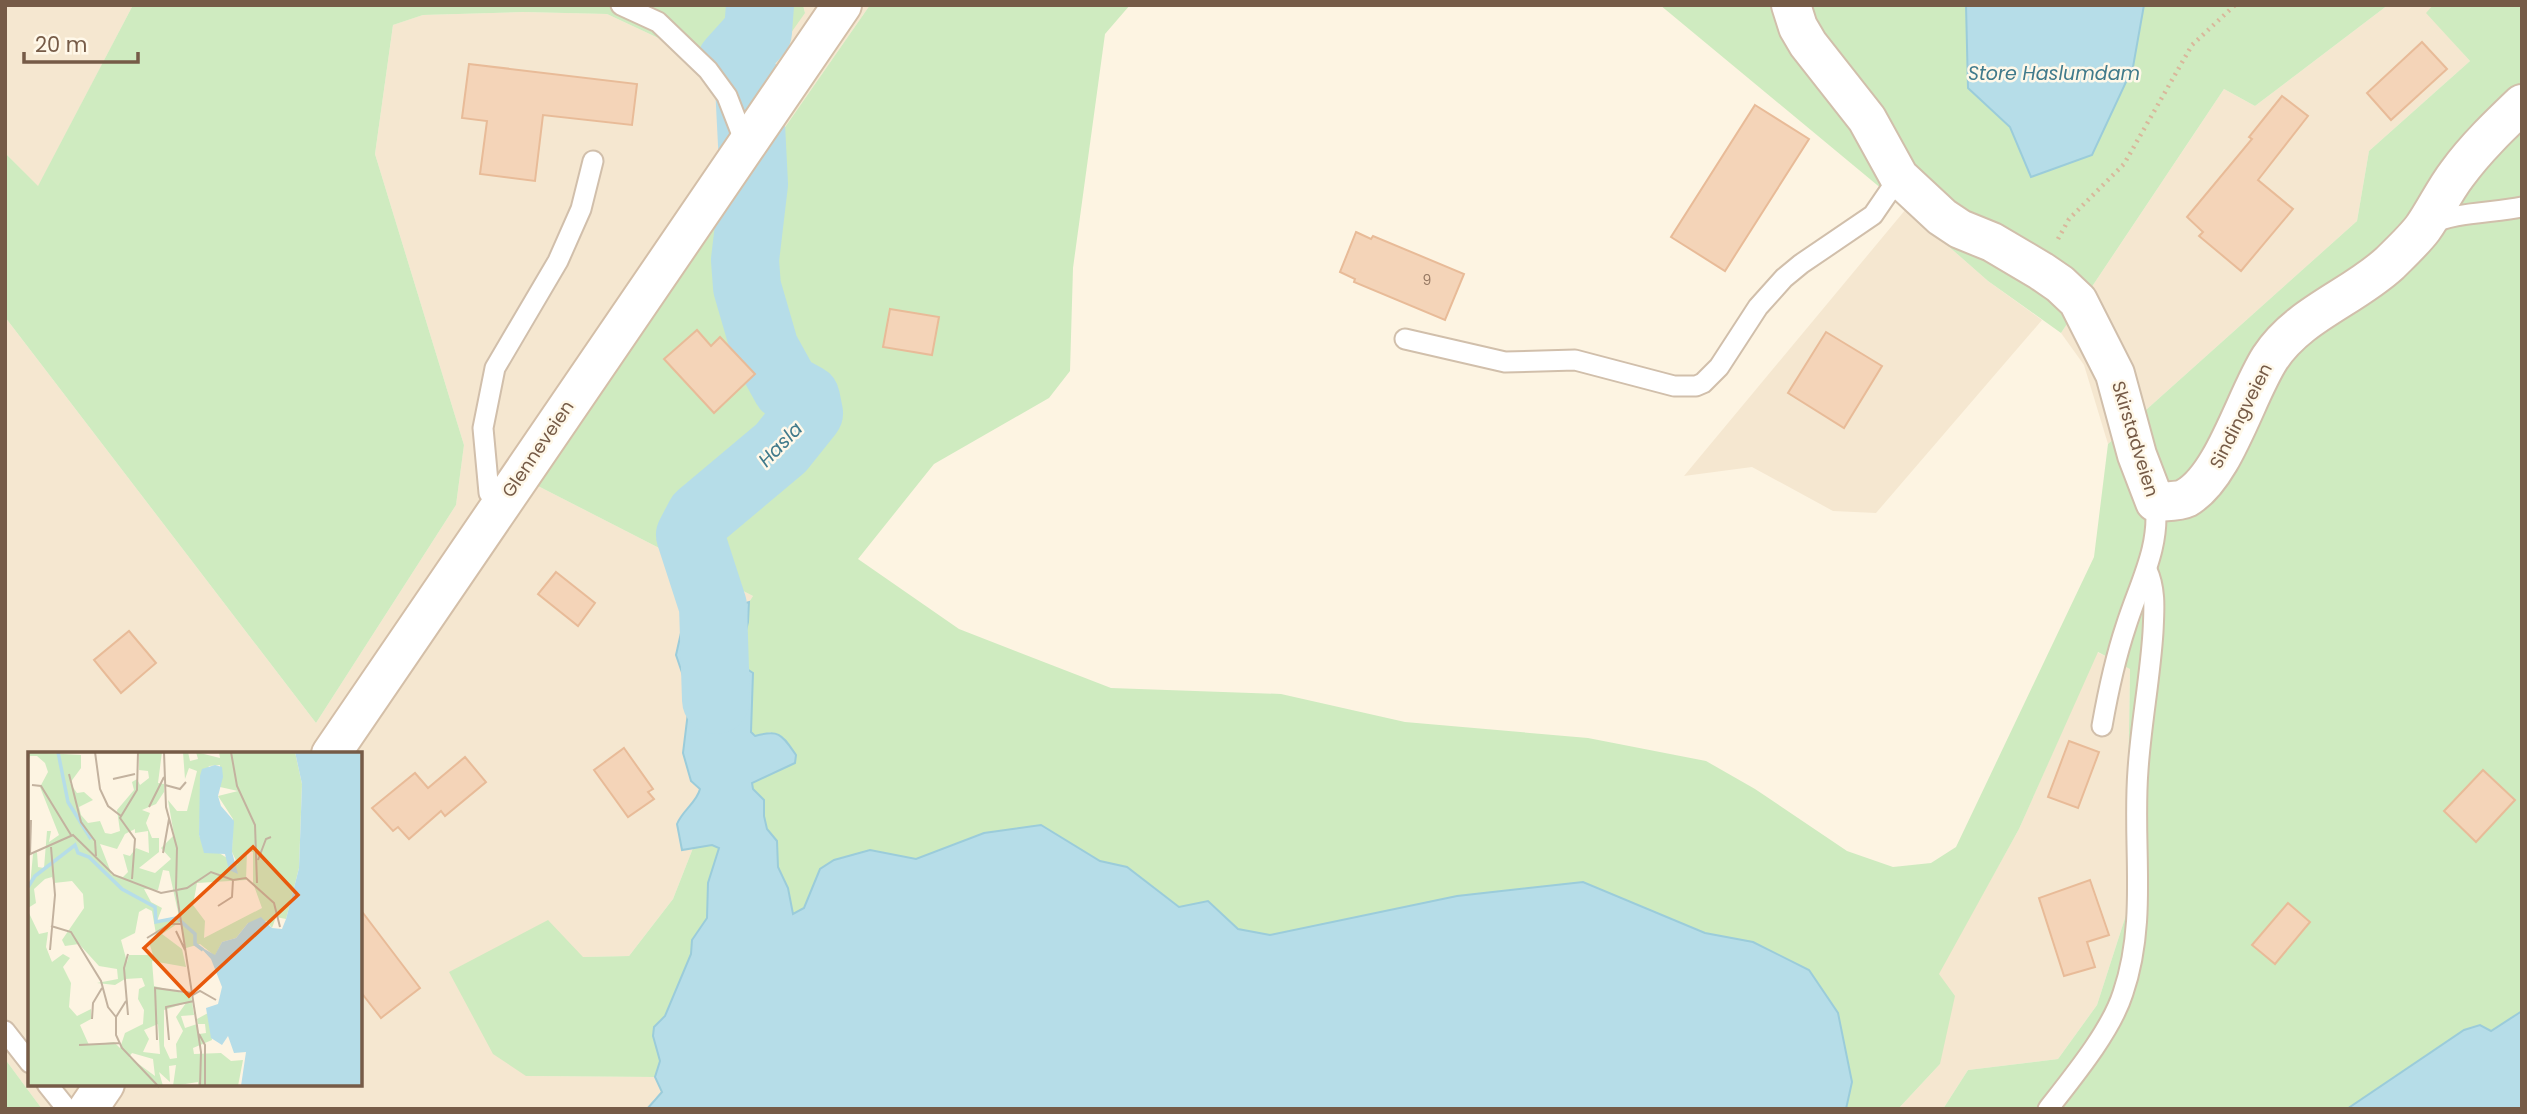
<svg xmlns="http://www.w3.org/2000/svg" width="2527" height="1114" font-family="Poppins,sans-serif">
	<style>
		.residential { fill: #f5e7d0; fill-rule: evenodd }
		.green { fill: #cfebc0 }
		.water { fill: #b6dde8; stroke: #9bccda; stroke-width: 2 }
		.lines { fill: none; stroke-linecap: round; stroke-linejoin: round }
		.river { stroke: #b6dde8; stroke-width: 68 }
		.building { fill: #f4d4b8; stroke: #e8bb98; stroke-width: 2 }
		.service-casing { stroke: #d1bfab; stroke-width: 23 }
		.minor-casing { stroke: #d1bfab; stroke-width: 42 }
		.secondary-casing { stroke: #d4bfa8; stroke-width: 42 }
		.path { stroke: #d9b79b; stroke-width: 4.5; stroke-dasharray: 2 5; stroke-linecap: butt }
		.service { stroke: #fff; stroke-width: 19 }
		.minor { stroke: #fff; stroke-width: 38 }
		.secondary { stroke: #fff; stroke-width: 38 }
		.labels { text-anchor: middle; stroke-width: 5; stroke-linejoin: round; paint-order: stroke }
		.number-label { font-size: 14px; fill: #967963 }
		.street-label { font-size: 18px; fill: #765b47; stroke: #fff8e9 }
		.water-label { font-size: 19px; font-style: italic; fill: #407a8b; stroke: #fff8e9 }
		.inset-river { fill: none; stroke: #b6dde8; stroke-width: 3.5 }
		.inset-road { fill: none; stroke: #c3b29f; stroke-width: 2 }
		.view { fill: #e8590c; fill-opacity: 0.15; stroke: #e8590c; stroke-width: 3.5 }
		.inset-edge { fill: none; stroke: #765b47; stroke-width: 3.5 }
	</style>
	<rect width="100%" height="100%" fill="#fdf4e2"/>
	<g class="residential">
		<polygon points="5,5 133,5 38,187 5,153"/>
		<path d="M803,5H870L536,485L753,596L749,602L734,606H713L676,655L690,696L683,753L700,789L699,795L680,817L682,850L693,848L673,899L629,956L583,957L526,1076L655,1077L662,1091L661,1095L655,1098L647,1109H42L5,1059V317L316,723L456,505L464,445L375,154L393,25L423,15L523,12L607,14L686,51L805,13ZM30,754H360V1084H30Z"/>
		<polygon points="2388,5 2433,5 2427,13 2470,61 2369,151 2357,221 2108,444 2084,365 2061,333 2224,89 2255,106"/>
		<polygon points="1906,209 1988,281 2042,320 1876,513 1833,511 1752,467 1684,476"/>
		<polygon points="2097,652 2130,668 2126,915 2097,1005 2058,1059 1968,1070 1943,1109 1895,1109 1899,1108 1940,1064 1938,974 2019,829"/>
	</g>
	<g class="green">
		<polygon points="133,5 803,5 805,13 748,94 686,51 607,14 523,12 423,15 393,25 375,154 464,445 456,505 316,723 5,317 5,153 38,186"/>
		<polygon points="870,5 1130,5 1105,34 1073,268 1070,371 1049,398 934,464 858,559 959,629 1111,688 1281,694 1405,722 1588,738 1706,761 1755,789 1847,851 1893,867 1931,863 1956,847 2094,557 2108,444 2357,221 2369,151 2470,61 2426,13 2433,5 2522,5 2522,1011 2491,1031 2464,1030 2347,1109 1943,1109 1968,1070 2058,1059 2097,1005 2126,915 2130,669 2098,652 2019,829 1939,974 1955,996 1940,1064 1899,1108 1895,1109 1846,1109 1852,1082 1753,942 1705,933 1583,882 1457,896 1270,935 1238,929 1208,901 1179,907 1127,867 1100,861 1041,825 984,833 916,859 870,850 834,860 820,869 804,908 793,914 788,888 778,867 777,841 767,829 764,816 764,801 753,789 752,783 771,772 771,732 755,736 751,733 753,673 738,663 748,622 749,602 753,596 536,485"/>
		<polygon points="1660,5 1966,5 1968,88 2010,127 2031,177 2133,67 2144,5 2388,5 2255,106 2224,89 2061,333 1988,281 1906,209"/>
		<polygon points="712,845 719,848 708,883 707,918 692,940 691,954 665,1016 659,1021 653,1036 660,1062 655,1077 526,1076 493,1054 449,972 548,920 583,957 629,956 673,899 693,848"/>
		<polygon points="5,1059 42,1109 5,1109"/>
	</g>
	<g class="water">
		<polygon points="1966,5 2144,5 2133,67 2092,155 2031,177 2010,127 1968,88"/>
		<path d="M749,602L748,622L738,663L753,673L751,732L755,736C780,729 782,735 796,755L795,763L752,783L753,789L764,800V816L767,829L777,841L778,867L788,888L793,914L804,908L820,869L834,860L870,850L916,859L984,833L1041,825L1100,861L1127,867L1179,907L1208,901L1238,929L1270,935L1457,896L1583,882L1705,933L1753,942L1809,970L1838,1013L1852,1082L1846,1109H647L662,1092L655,1077L660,1061L653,1036L654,1027L665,1016L691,954L692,940L707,918L708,883L719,848L712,845L682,850L677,824C682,811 697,802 700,789L691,781L683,753L690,696L676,655L683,624L713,606H734Z"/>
		<polygon points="2522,1011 2522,1109 2347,1109 2464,1030 2480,1025 2491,1031"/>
	</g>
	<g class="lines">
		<polyline class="river" points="716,700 713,606 690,535 700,516 781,448 809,413 806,398 786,387 765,349 747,287 745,260 754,184 749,85 731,62 758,32 760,5"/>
	</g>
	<g class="building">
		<polygon points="2422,42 2447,69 2391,120 2367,93"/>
		<polygon points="469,64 637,84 632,125 543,115 535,181 480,174 487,121 462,118"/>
		<polygon points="2282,96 2308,116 2258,180 2293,209 2241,271 2199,236 2203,232 2187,217 2252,139 2249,137"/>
		<polygon points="1755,105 1809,139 1725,271 1671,237"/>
		<polygon points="1356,232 1371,239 1373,236 1464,274 1445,320 1354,282 1355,279 1340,272"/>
		<polygon points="890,309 939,317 932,355 883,347"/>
		<polygon points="697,330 711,346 720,337 755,374 714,413 664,359"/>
		<polygon points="1826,332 1882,366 1844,428 1788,393"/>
		<polygon points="556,572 595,603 578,626 538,594"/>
		<polygon points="129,631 156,663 121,693 94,660"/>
		<polygon points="2069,741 2099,752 2078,808 2048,797"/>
		<polygon points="624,748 653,789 648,792 654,799 628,817 594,770"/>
		<polygon points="465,757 486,782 445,816 441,811 409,839 398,827 393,831 372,808 415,773 428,788"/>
		<polygon points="2483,770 2515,800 2476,842 2444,811"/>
		<polygon points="2090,880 2109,935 2087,942 2095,967 2064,976 2039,898"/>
		<polygon points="2288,903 2310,922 2275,964 2252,945"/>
		<polygon points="360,909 420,988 381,1018 360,991"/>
	</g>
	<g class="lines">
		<defs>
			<g id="service">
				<polyline points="621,5 658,22 708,70 727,96 746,145"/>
				<path d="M2429,225C2452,212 2494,213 2522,207"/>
				<polyline points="1405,339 1505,362 1575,360 1674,386 1696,386 1703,383 1719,367 1758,307 1784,278 1801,264 1873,215 1899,177"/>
				<polyline points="503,500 489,493 483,428 495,368 558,261 581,209 593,161"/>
				<path d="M2102,726C2108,692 2115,659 2126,626C2139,584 2161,547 2155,502"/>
				<polyline points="5,1031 30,1063"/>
				<polyline points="47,1084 67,1109"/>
				<path d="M2048,1109C2073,1077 2111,1031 2123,993C2148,920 2132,845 2138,770C2141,724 2150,679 2153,632C2154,611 2156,589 2147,570"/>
			</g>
			<path id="minor" d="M1791,5L1798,27L1808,44L1867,119L1899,177L1942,217L1960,229L1992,242L2041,271L2060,284L2078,301L2115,374L2137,455L2155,502C2164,501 2178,502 2186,498C2224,477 2246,395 2270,358C2299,314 2352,298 2390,263C2401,252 2414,240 2423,228C2435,211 2444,191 2457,174C2476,148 2499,126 2522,104"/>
			<g id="secondary">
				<polyline points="331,754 842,5"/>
				<polyline points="88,1109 105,1084"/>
			</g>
		</defs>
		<use href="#service" class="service-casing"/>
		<use href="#minor" class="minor-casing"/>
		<use href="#secondary" class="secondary-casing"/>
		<polyline class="path" points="2058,239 2069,219 2124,164 2192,45 2235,5"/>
		<use href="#service" class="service"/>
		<use href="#minor" class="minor"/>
		<use href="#secondary" class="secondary"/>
	</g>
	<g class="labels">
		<g class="number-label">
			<text x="1427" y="285">9</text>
		</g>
		<g class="street-label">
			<text transform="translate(2241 416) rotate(-63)" y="6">Sindingveien</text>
			<text transform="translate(2135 439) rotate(73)" y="6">Skirstadveien</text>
			<text transform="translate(538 449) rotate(-56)" y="6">Glenneveien</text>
		</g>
		<g class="water-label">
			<text x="2054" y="80">Store Haslumdam</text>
			<text transform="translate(780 444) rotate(-46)" y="7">Hasla</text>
		</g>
	</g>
	<g transform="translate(28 752)">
		<rect width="334" height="334" fill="#fdf4e2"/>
		<path d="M0,0L53,3V16L42,31L49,41L56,40L65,48L51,55L53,63L60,71L72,69L77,81L83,82L92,79L89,58L106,38L104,30L109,27L112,33L121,26L120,19L111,18V0H134L130,31L136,32V40L128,52L114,58L122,61L118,71L124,86H131V100L111,116L127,121L143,107L133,96L146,83L140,48L149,59H159L169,19L161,16L157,27L155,0H160L162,9L170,7L168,0L192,6L191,0H267L274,32L271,116L258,167L248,165L244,176L239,169L220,171L208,186L194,190L187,204L172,192L158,196L141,119L135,118L130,138L116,137L123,150L134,156L129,169L151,164L152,170L134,182L154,197L158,215L124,209L126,234L163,243L166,263L153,264L157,276L169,272L171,282L178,281L177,272H170L169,267L180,261L184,288L165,296L166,302L193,301L203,309L215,308L210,334H170V330L145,334L148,313L141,314L142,330L131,320L135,334H0V159L11,182L20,180L18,195L24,210L35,202L42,206L35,215L43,231L41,255L49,264L63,257V267L52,273L61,293L86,290L92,296L97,281L115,272L116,258L110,247L111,237L117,234L114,226L97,227L87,233L69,231L90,227L89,217L71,214L51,192L37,194L34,188L56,156L55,142L44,129L26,131L24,125L17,127L6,137L8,151L0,156L5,102L9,100L10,115L16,116L19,79H23L21,90L31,83L12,35L20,20L17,11L9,4H2L0,10ZM192,13V35L210,39L190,44L205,67L204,100L210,113L174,90L171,83L174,30L181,14ZM107,77V81L120,79L121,101L108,96L102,104L95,102L100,120L95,125L84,123L72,92L89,97L97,82ZM219,99L225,100V131L234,156L176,186L177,169L165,153L169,131L218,128ZM118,156L124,159L128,182L121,190L125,203H101L99,210L93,188L107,181L111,160ZM158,251L148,265L155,279L148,292L149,306L142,307L136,294V258ZM130,272L132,302L115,300L121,287L116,278ZM104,301L125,307L127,324L101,305Z" fill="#cfebc0" fill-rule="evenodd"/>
		<path d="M267,0H334V334H213L218,300L206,301L200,284L194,293L183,286L178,256L190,252L194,235L183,207L171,194L187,203L194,190L208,186L220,171L233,165L244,176L254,177L258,167L271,116L274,32ZM187,13L194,15L195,25L190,44L193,54L206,69L204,100L210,122L201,118L197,102L176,101L171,83L172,24L174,17Z" fill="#b6dde8"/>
		<path class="inset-river" d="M30,0L40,50L63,87M0,135L7,124L47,93L50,101L61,105L94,137L127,155L128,170L149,166L167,182V192L175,198"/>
		<path class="inset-road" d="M67,0L72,37L80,54L93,64M136,0L138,55L149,96L148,137L173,300L172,335M203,0L209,34L227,73L229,131M41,22L53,70L67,89L68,104M85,27L107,22M4,33L13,34L43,83M137,33L152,37L158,30M121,55L136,25M135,101L141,67M2,102L3,68M0,103L45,83L86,123L133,141L159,136L183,120L205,128L218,126L246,151L252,175M230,108L238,87L243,85M104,127L107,87L92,66L109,38L110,0M190,154L204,145L205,128M23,174L43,180L73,229L80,255L88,265M148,179L157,198M119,186L142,172H153M22,198L27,143L23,95M165,243L172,239L188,248M98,249L88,265V283L94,296L131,335M100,263L96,216L100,202M64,267L65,251L74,236M171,282L177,293V335M129,288L127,236L164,241M141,288L138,255L166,249M51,293L92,291"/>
		<path class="view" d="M225,95L270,143L161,244L116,196Z"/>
		<rect width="334" height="334" class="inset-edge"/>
	</g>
	<rect width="2527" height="1114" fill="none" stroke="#765b47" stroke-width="14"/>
	<path d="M24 52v10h114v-10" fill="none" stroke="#765b47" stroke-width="3.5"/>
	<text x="35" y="52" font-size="21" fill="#765b47" stroke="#fff8e9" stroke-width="5" paint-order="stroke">20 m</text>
</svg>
